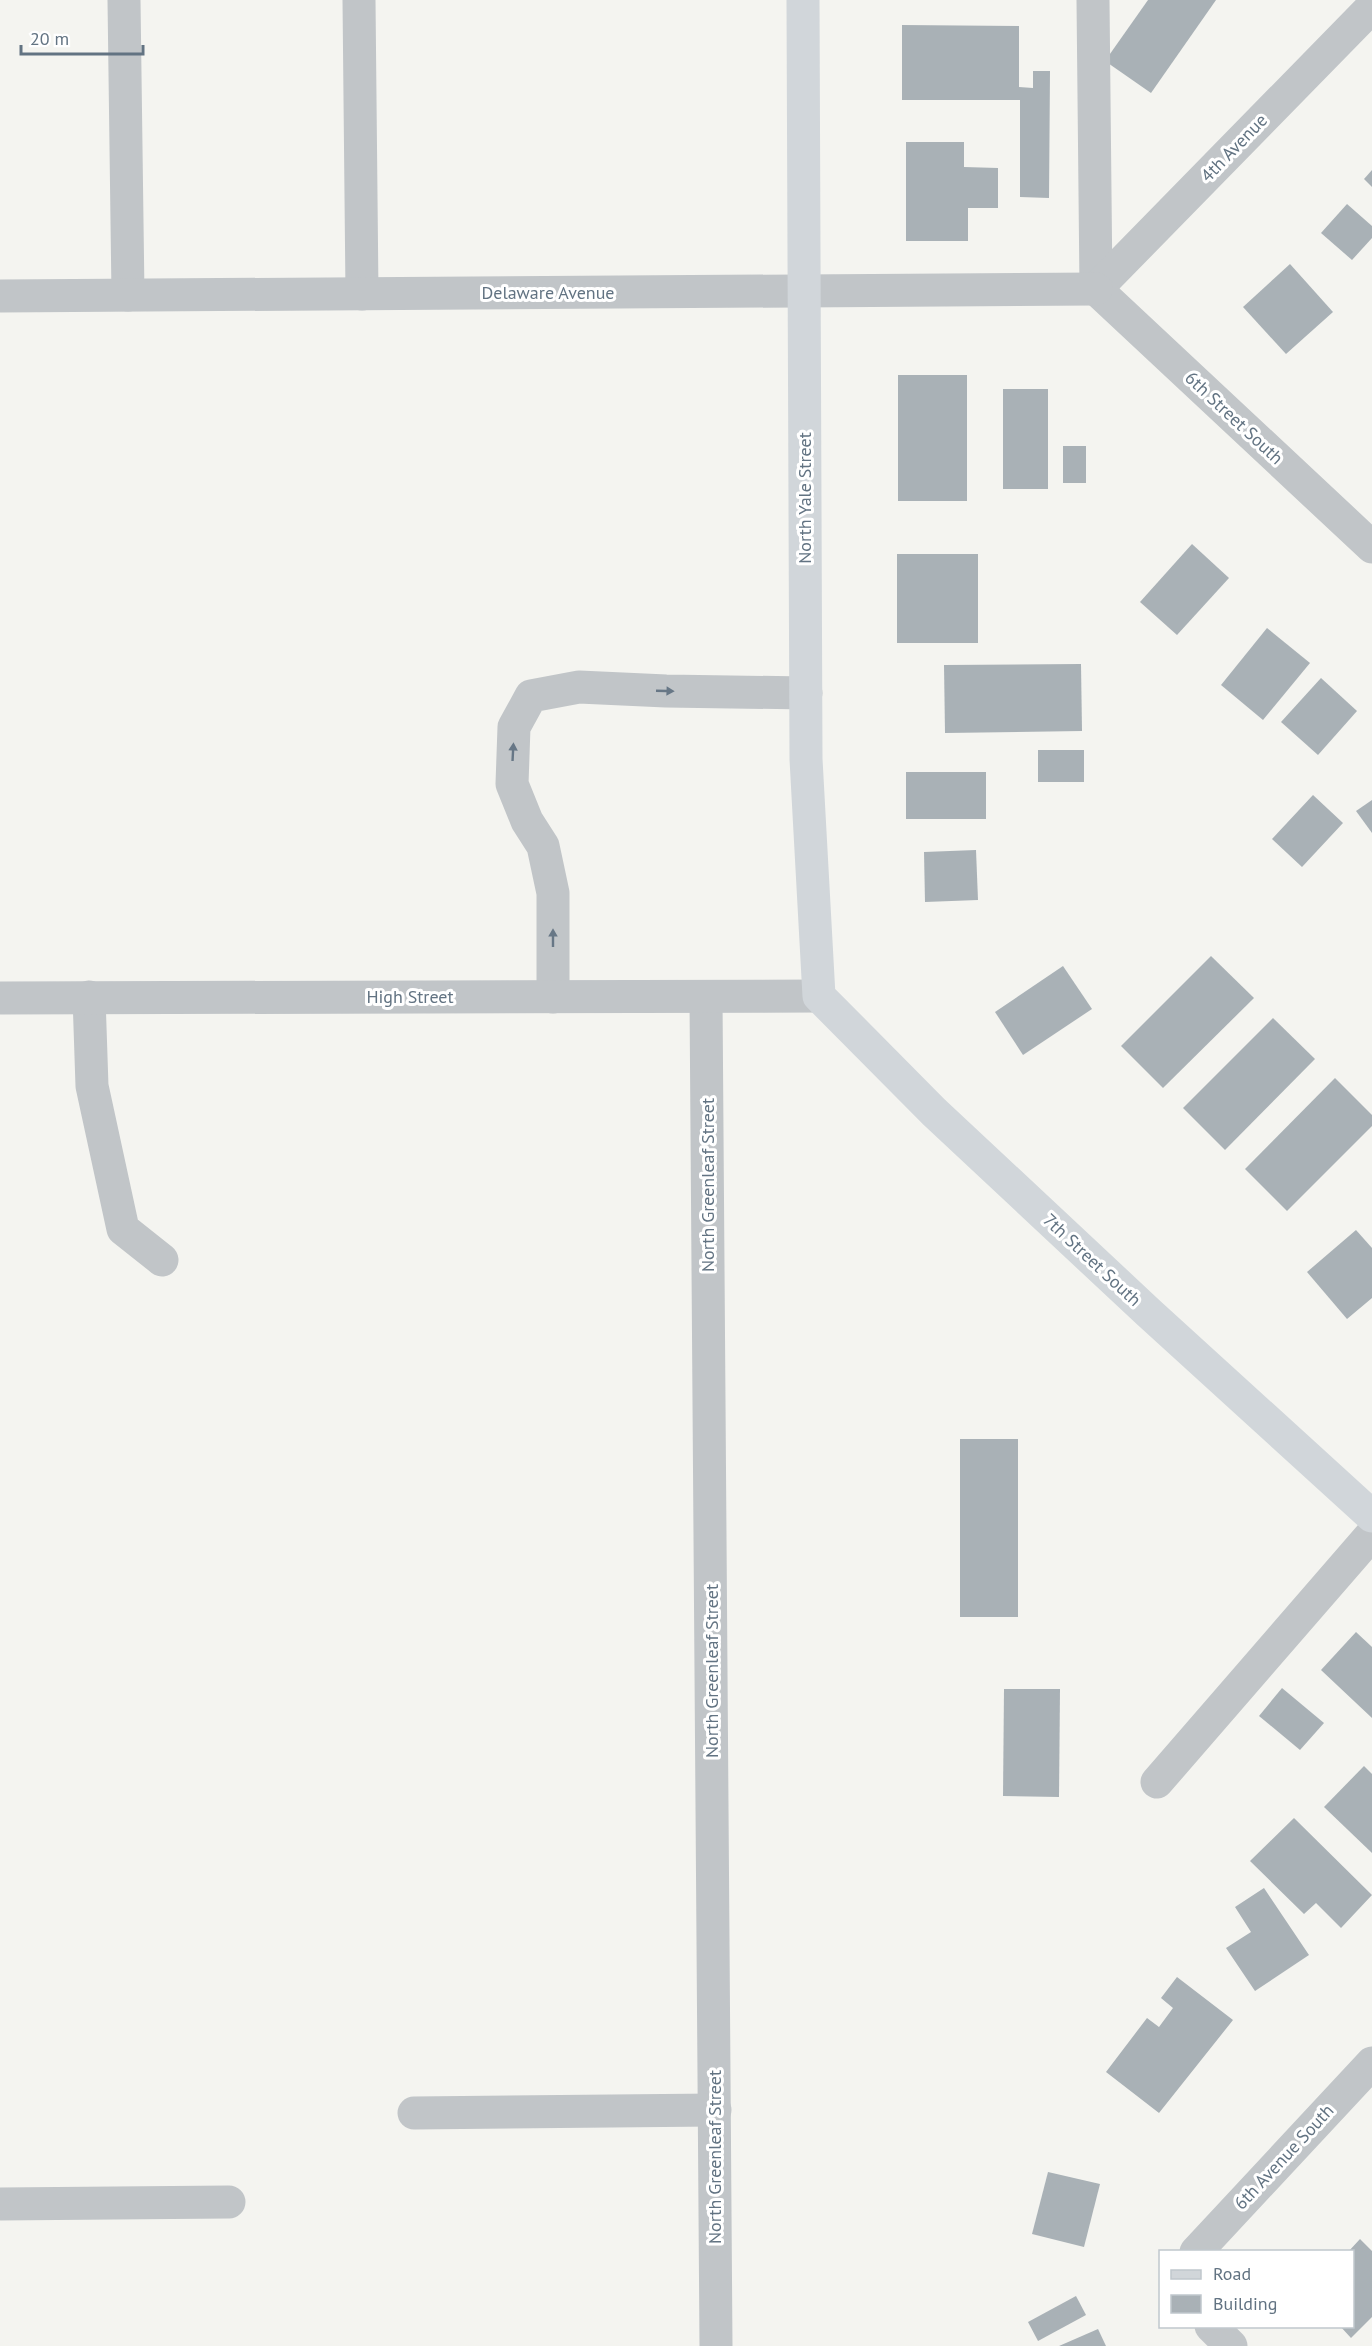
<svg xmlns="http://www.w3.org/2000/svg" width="1372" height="2346" font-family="'PT Sans',sans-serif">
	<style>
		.building { fill: #a9b1b6 }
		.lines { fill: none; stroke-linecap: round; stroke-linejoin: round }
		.minor { stroke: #c1c5c8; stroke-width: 33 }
		.major { stroke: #d1d6da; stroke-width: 33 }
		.oneway { fill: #677786 }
		.labels { text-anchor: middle; stroke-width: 6; stroke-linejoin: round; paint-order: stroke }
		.street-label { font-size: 18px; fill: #627382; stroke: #fff }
	</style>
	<rect width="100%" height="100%" fill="#f4f4f0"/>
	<g class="building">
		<polygon points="1148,0 1216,0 1151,93 1105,61"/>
		<polygon points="902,25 1019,26 1019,87 1033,88 1033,71 1050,71 1049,198 1020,197 1020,100 902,100"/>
		<polygon points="906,142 964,142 964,167 998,168 998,208 968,208 968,241 906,241"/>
		<polygon points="1372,170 1372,187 1364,179"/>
		<polygon points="1347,204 1372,226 1372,238 1352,260 1321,233"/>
		<polygon points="1290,264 1333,312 1286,354 1243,307"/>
		<rect x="898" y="375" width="69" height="126"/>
		<rect x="1003" y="389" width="45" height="100"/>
		<rect x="1063" y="446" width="23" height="37"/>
		<polygon points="1192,544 1229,578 1177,635 1140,602"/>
		<rect x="897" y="554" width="81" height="89"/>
		<polygon points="1267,628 1310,663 1263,720 1221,685"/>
		<polygon points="1081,664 1082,731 945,733 944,665"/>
		<polygon points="1321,678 1357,711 1318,755 1281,722"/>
		<rect x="1038" y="750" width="46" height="32"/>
		<rect x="906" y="772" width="80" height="47"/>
		<polygon points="1313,795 1343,823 1302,867 1272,839"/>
		<polygon points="1372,800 1372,833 1356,811"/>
		<polygon points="976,850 978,900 925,902 924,852"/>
		<polygon points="1211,956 1254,998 1163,1088 1121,1046"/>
		<polygon points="1063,966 1092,1009 1023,1055 995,1012"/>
		<polygon points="1273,1018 1315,1059 1225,1150 1183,1108"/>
		<polygon points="1335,1078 1372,1115 1372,1126 1287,1211 1245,1169"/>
		<polygon points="1356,1230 1372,1248 1372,1298 1347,1319 1307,1272"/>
		<rect x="960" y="1439" width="58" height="178"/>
		<polygon points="1356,1632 1372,1647 1372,1718 1321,1670"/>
		<polygon points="1282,1688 1324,1723 1300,1750 1259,1716"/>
		<polygon points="1004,1689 1060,1689 1059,1797 1003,1796"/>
		<polygon points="1364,1766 1372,1774 1372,1853 1324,1807"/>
		<polygon points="1294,1818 1372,1895 1341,1928 1316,1903 1304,1914 1250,1861"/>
		<polygon points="1264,1888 1309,1955 1255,1991 1226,1948 1251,1932 1235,1907"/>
		<polygon points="1177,1977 1233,2020 1159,2113 1106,2072 1147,2018 1159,2027 1173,2008 1161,1998"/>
		<polygon points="1048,2172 1100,2184 1084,2247 1032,2234"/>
		<polygon points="1360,2239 1372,2251 1372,2317 1351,2338 1340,2326 1352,2326 1352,2252 1348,2252"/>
		<polygon points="1076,2296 1086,2315 1038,2341 1028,2322"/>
		<polygon points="1098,2329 1106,2346 1059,2346"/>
	</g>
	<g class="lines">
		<g class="minor">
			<polyline points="124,0 128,295"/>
			<polyline points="359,0 362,294"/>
			<polyline points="1093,0 1096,289"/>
			<polyline points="1096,289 1372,7"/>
			<polyline points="1096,289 1372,547"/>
			<polyline points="0,296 1096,289"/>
			<polyline points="89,997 92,1086 123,1229 162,1260"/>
			<polyline points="553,997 553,893 543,846 527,821 512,784 514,727 531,696 579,687 666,691 806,693"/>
			<polyline points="706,997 716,2346"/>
			<polyline points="0,998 819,996"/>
			<polyline points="1157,1782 1372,1534"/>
			<polyline points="414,2113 715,2110"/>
			<polyline points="0,2204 229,2202"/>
			<polyline points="1196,2252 1372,2063"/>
			<polyline points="1211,2326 1231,2346"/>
		</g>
		<polyline class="major" points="803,0 806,759 819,996 934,1112 1149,1313 1372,1516"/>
	</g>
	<defs><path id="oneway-solid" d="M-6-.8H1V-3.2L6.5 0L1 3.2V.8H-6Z" transform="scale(1.5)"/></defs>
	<g class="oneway">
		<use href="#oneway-solid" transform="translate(665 691) rotate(2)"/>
		<use href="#oneway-solid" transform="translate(513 752) rotate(-87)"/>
		<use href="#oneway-solid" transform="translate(553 938) rotate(-90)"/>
	</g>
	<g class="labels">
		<g class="street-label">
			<text transform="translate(1234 148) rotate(-46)" y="6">4th Avenue</text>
			<text x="548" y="299">Delaware Avenue</text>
			<text transform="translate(1234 418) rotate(43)" y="6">6th Street South</text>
			<text transform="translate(805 498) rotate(-90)" y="6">North Yale Street</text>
			<text x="410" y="1003">High Street</text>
			<text transform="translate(708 1185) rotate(-90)" y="6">North Greenleaf Street</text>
			<text transform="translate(1092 1260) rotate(43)" y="6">7th Street South</text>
			<text transform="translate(712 1671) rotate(-90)" y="6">North Greenleaf Street</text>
			<text transform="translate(715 2157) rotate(-90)" y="6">North Greenleaf Street</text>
			<text transform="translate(1284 2157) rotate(-47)" y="6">6th Avenue South</text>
		</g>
	</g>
	<rect x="1159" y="2250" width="195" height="78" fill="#ffffff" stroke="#c0c7cd" stroke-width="1.5"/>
	<rect x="1171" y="2270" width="30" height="9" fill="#d1d6da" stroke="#c0c7cd" stroke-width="1.5"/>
	<text x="1213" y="2280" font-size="18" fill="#627382">Road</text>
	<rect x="1171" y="2295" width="30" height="18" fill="#a9b1b6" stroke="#c0c7cd" stroke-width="1.5"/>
	<text x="1213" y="2310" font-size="18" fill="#627382">Building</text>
	<path d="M21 45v9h122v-9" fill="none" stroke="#627382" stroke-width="3"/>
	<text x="30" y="45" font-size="18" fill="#627382" stroke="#ffffff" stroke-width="4.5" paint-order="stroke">20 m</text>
</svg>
